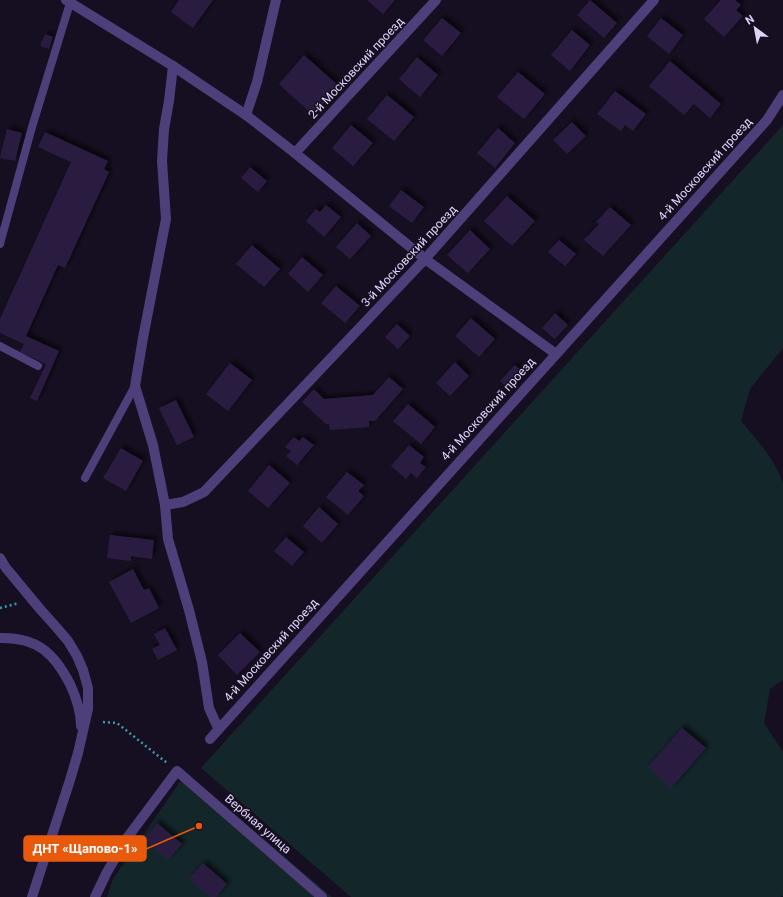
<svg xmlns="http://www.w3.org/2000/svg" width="783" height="897" font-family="Roboto,sans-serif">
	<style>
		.green { fill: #13262a }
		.building { fill: #2c1d40; filter: url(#shadow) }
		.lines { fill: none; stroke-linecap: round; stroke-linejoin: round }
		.path { stroke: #3998a9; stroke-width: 2.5; stroke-dasharray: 2 3; stroke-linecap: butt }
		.lane { stroke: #4e3f7b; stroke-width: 8 }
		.street { stroke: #4e3f7b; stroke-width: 10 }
		.labels { text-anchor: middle; stroke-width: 3; stroke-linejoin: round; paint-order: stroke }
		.street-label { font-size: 12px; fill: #e0d3fb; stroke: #160f21 }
		.leader { fill: none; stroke: #e8590c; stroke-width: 1.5 }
		.callout-dot { fill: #e8590c; stroke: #160f21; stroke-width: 1.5 }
		.callout { fill: #e8590c; stroke: #e8590c; stroke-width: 1.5 }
		.callout-label { font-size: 13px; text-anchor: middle; font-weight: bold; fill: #fff }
	</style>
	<defs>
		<filter id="shadow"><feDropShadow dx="3.5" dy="-3.5" stdDeviation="2" flood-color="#0009"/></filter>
	</defs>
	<rect width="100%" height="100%" fill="#160f21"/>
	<g class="green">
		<path d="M783,125V348L750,389L741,421C757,440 775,459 783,483V680L770,689L764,723L783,752V895L781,897H351L201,768Z"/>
		<polygon points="186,773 332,897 107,897 113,879"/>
	</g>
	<g class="building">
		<polygon points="179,0 213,0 193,28 171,12"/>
		<polygon points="367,0 395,0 383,14"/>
		<polygon points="590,0 617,23 604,38 577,15"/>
		<polygon points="721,0 735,0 741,5 736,10 743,16 724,37 704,19"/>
		<polygon points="442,18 461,33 442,56 423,40"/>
		<polygon points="661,18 683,35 669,54 647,36"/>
		<polygon points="572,30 590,45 570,71 551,55"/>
		<polygon points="45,34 53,37 49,49 40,46"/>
		<polygon points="304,55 339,86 313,115 279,84"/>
		<polygon points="417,57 438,75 420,97 399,79"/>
		<polygon points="670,61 721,104 710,118 694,104 684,115 649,86"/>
		<polygon points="518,72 545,94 524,119 497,97"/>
		<polygon points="615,91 646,114 633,131 625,125 621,131 597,114"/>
		<polygon points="387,95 414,117 394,141 367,119"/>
		<polygon points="572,122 586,136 567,154 553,140"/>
		<polygon points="351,125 373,143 353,166 332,148"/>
		<polygon points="498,128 515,143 495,168 477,153"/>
		<polygon points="7,129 22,133 15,161 0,158"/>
		<polygon points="45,132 108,161 104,169 109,172 65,268 58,265 26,336 59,351 37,401 30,398 46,364 20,352 24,344 0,333 0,319 71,162 38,147"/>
		<polygon points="250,167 267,181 258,192 241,178"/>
		<polygon points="401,190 424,207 412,223 389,206"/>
		<polygon points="507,196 535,221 512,246 484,221"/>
		<polygon points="326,205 341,217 324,237 306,221 316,209 320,212"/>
		<polygon points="610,207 631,225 603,256 584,240 599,224 596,222"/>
		<polygon points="357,223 371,236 350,259 336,247"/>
		<polygon points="470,230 490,249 468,273 447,255"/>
		<polygon points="559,240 576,254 565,266 548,252"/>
		<polygon points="252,245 280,269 264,287 236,264"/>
		<polygon points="302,257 323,275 308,292 288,274"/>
		<polygon points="336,286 360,306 345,323 321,303"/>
		<polygon points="555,313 568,325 555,339 542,328"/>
		<polygon points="471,318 495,339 479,357 455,336"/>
		<polygon points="397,324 410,336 398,349 385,337"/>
		<polygon points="455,362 469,376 450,396 436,383"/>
		<polygon points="230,363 252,380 228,411 206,394"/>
		<polygon points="515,365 525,374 510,390 500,381"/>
		<polygon points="389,377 403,389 375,421 369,421 369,427 330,430 329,424 326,424 302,402 314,389 324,399 373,395"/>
		<polygon points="176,400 194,437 177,445 159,408"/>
		<polygon points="408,404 435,427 421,444 393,421"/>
		<polygon points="294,437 299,441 303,437 314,445 297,465 286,456 291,451 285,447"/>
		<polygon points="409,445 424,457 420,463 426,467 417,478 411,473 406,479 391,466"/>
		<polygon points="121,448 143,461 126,491 103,478"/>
		<polygon points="269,465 290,483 268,508 248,491"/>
		<polygon points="347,472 364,485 358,491 364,496 348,515 326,497"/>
		<polygon points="319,507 338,524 322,543 303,526"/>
		<polygon points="110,535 154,540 152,559 131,556 131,561 107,558"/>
		<polygon points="286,537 304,552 292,566 274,551"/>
		<polygon points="133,569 144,590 149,588 159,608 131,623 109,582"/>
		<polygon points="165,628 177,650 158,660 152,649 160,645 154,634"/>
		<polygon points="240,633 260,652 237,675 218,655"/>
		<polygon points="682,728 706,748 671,788 648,767"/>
		<polygon points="157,823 182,844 168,860 144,839"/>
		<polygon points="203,863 227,884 216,897 210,897 189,879"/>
	</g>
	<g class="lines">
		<g class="path">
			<polyline points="0,608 19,603"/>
			<polyline points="103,722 117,723 167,763"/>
		</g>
		<g class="lane">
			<polyline points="0,244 32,127 70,3"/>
			<polyline points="0,346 38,366"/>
			<polyline points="85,478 135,386"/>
		</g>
		<g class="street">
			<polyline points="66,0 173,66 246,115 295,153 425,259 556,354"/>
			<polyline points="173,66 169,101 164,129 162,161 166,219 143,338 135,386 153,445 165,505 168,539 189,610 202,662 209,708 218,728"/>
			<polyline points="246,115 257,82 276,0"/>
			<polyline points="295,153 436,0"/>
			<polyline points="165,505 183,502 204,492 425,259 654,0"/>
			<polyline points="0,558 6,568 40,609 57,628 68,641 77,656 83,670 88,688 88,709 78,753 70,780 32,897"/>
			<path d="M0,638C37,637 54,653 70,684C76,697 81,711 81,726"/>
			<polyline points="210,739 767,120 783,95"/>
			<polyline points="95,897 107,872 127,838 177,771 322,897"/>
		</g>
	</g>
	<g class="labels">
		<g class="street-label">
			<text transform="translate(356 68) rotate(-47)" y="4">2-й Московский проезд</text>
			<text transform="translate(705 169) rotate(-48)" y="4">4-й Московский проезд</text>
			<text transform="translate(409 256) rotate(-47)" y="4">3-й Московский проезд</text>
			<text transform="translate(488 409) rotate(-48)" y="4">4-й Московский проезд</text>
			<text transform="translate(271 650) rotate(-48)" y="4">4-й Московский проезд</text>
			<text transform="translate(258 824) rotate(41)" y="4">Вербная улица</text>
		</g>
	</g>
	<path class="leader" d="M199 826L146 849"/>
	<circle class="callout-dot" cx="199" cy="826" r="4"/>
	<rect class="callout" x="24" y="836" width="122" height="25" rx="4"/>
	<g class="callout-label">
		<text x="85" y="853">ДНТ «Щапово-1»</text>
	</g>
	<g transform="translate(755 28) rotate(328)" stroke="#160f21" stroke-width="3" paint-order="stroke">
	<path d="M0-3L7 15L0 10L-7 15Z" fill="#e0d3fb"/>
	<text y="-6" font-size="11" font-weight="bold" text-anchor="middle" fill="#e0d3fb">N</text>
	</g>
</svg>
